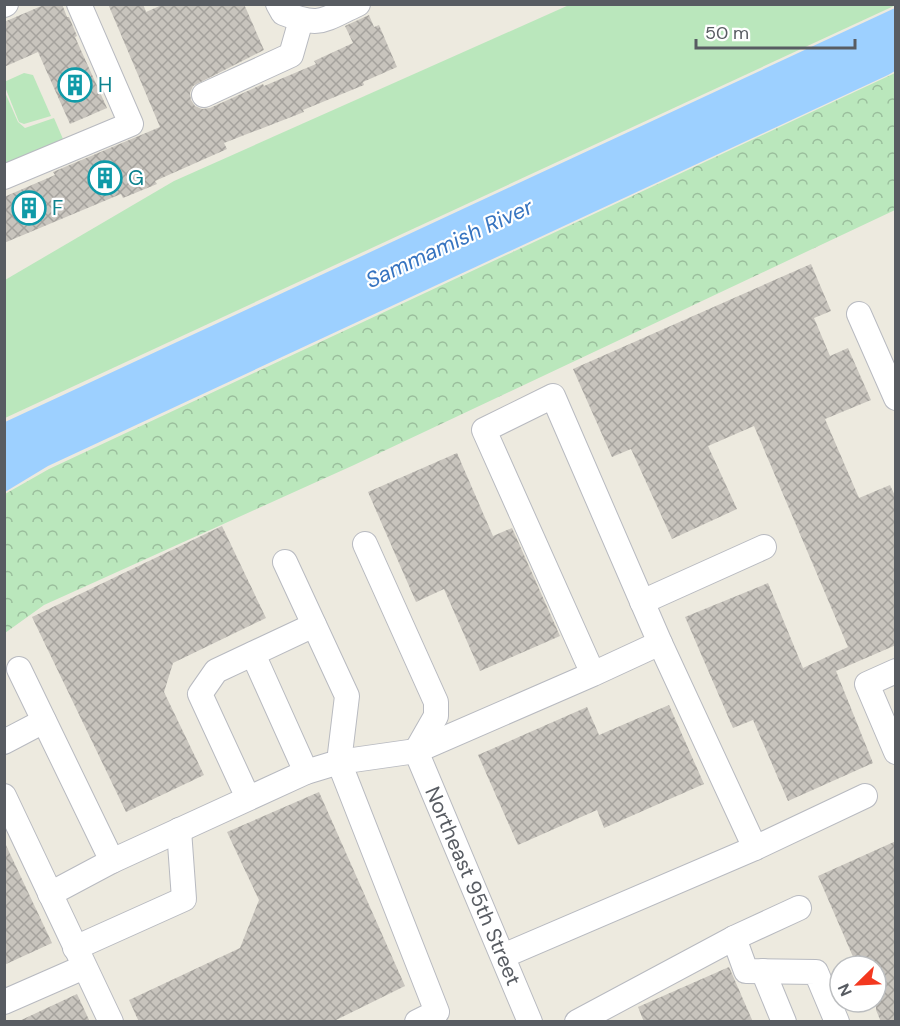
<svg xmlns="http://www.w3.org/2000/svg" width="900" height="1026" font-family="'DM Sans',sans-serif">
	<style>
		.green { fill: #bae7bc }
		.forest { fill: url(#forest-crowns) }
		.water { fill: #9dd0ff }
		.building { fill: url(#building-cross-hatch) }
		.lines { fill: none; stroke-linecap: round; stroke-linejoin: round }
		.minor-casing { stroke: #b8bac0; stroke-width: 26 }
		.minor { stroke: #fff; stroke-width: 24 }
		.labels { text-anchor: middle; stroke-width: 4.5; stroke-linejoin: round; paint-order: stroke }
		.culture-label { font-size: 21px; fill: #0d838f; stroke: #fff; text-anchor: start }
		.street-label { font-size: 21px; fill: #585c62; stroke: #fff }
		.water-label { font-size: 22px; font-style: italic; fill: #3774c0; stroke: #fff }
	</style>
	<defs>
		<pattern id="forest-crowns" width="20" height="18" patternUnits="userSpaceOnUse" patternTransform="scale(1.5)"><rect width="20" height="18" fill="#bae7bc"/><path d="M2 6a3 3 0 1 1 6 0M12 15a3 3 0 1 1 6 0" fill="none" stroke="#9abe9c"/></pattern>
		<pattern id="building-cross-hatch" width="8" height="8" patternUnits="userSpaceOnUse" patternTransform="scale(1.5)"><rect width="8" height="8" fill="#c8c4bd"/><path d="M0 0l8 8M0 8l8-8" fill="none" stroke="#a5a29d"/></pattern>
	</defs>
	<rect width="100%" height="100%" fill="#edeadf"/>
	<g class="green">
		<polygon points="569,5 896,5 5,418 5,280 174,181"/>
		<polygon points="24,73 33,75 51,116 24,124 19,122 5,87 4,82"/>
		<polygon points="4,90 18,122 25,128 54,118 63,139 9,164 5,163 5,142 6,141 4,137"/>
	</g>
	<polygon class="forest" points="895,73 895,210 354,465 44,605 5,633 5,494 49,469"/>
	<polygon class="water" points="895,8 895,71 888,75 48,466 5,492 5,422"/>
	<g class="building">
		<polygon points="46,4 62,4 67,17 69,17 77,36 75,37 107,108 70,124 38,52 4,67 4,22"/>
		<polygon points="108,4 143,4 146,12 164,4 244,4 264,50 193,86 190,93 191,100 195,106 202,109 210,108 263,84 264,86 316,64 314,61 353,43 345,26 369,15 374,27 379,25 397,67 363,82 364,85 303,110 304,112 224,143 227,149 155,181 157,184 123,198 121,194 4,243 4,197 55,175 53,172 160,127"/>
		<polygon points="811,264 831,311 814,318 830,356 848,348 871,400 825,419 859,498 890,485 896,498 896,645 836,671 873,763 788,801 753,720 733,728 685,617 768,583 803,668 848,647 754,426 708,446 737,509 672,539 631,449 612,457 573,369"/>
		<polygon points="457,453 493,536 512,528 560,636 480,671 444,589 416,602 368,492"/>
		<polygon points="222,526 266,618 173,663 164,692 204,775 126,812 32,617"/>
		<polygon points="669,705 704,784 604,828 597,810 518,845 478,755 587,707 599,735"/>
		<polygon points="319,792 405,986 332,1022 139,1022 129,1000 240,948 259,900 227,832"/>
		<polygon points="4,841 52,943 4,965"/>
		<polygon points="896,841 896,1022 881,1022 876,1010 876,966 857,966 818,876"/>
		<polygon points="729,967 753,1022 644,1022 638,1007"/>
		<polygon points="77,994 90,1022 17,1022"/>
	</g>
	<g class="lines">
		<defs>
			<g id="minor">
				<path d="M278,4L283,13C321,28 323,20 358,4"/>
				<polyline points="4,5 6,4"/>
				<polyline points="204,95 291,55 301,20"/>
				<polyline points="4,177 131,124 79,4"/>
				<polyline points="859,314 896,398"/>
				<polyline points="365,544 436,702 436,716 416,751"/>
				<polyline points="642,602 764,547"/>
				<polyline points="660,643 755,848 865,796"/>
				<polyline points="253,654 306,772"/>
				<polyline points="19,669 112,861 50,894"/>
				<polyline points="896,671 867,684 896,752"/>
				<polyline points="4,742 44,721"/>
				<polyline points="416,751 530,1022"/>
				<polyline points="4,796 111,1022"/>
				<polyline points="248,798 200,694 216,671 314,625"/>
				<polyline points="112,861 306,772 339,762 347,696 285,562"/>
				<polyline points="734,938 799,908"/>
				<polyline points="75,948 184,899 179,830"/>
				<polyline points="503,956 755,848"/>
				<polyline points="763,971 784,1022"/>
				<polyline points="4,1002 84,967"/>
				<polyline points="417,1022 437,1012 339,762 416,751 593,674 660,643 553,396 484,430 593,674"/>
				<polyline points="577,1022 734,938 746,971 816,972 837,1022"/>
			</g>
		</defs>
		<use href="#minor" class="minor-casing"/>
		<use href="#minor" class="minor"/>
	</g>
	<defs>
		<symbol id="building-ring" viewBox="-11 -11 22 22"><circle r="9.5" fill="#fff" stroke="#0f9aa8" stroke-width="1.5"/><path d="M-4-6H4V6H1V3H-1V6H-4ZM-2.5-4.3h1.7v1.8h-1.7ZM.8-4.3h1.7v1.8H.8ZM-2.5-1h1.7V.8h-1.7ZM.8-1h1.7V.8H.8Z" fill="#0f9aa8"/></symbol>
	</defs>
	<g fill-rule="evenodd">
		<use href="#building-ring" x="56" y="66" width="38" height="38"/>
		<use href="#building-ring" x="86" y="159" width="38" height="38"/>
		<use href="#building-ring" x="10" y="189" width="38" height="38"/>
	</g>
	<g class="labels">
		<g class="culture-label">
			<text x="98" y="92">H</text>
			<text x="128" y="185">G</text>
			<text x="52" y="215">F</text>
		</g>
		<g class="street-label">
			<text transform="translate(473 886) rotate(67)" y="7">Northeast 95th Street</text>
		</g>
		<g class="water-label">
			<text transform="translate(449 243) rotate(-25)" y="8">Sammamish River</text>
		</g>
	</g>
	<rect width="900" height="1026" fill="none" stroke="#585c62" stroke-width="12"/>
	<g transform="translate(858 984) rotate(246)"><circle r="28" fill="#ffffff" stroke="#bcbec0" stroke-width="1.5"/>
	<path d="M0-4.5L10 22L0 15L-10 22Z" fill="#f3381f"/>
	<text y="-9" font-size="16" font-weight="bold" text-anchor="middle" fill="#585c62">N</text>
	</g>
	<path d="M696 39v9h159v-9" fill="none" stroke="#585c62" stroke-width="3"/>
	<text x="705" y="39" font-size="18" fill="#585c62" stroke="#ffffff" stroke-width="4.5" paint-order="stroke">50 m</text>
</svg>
